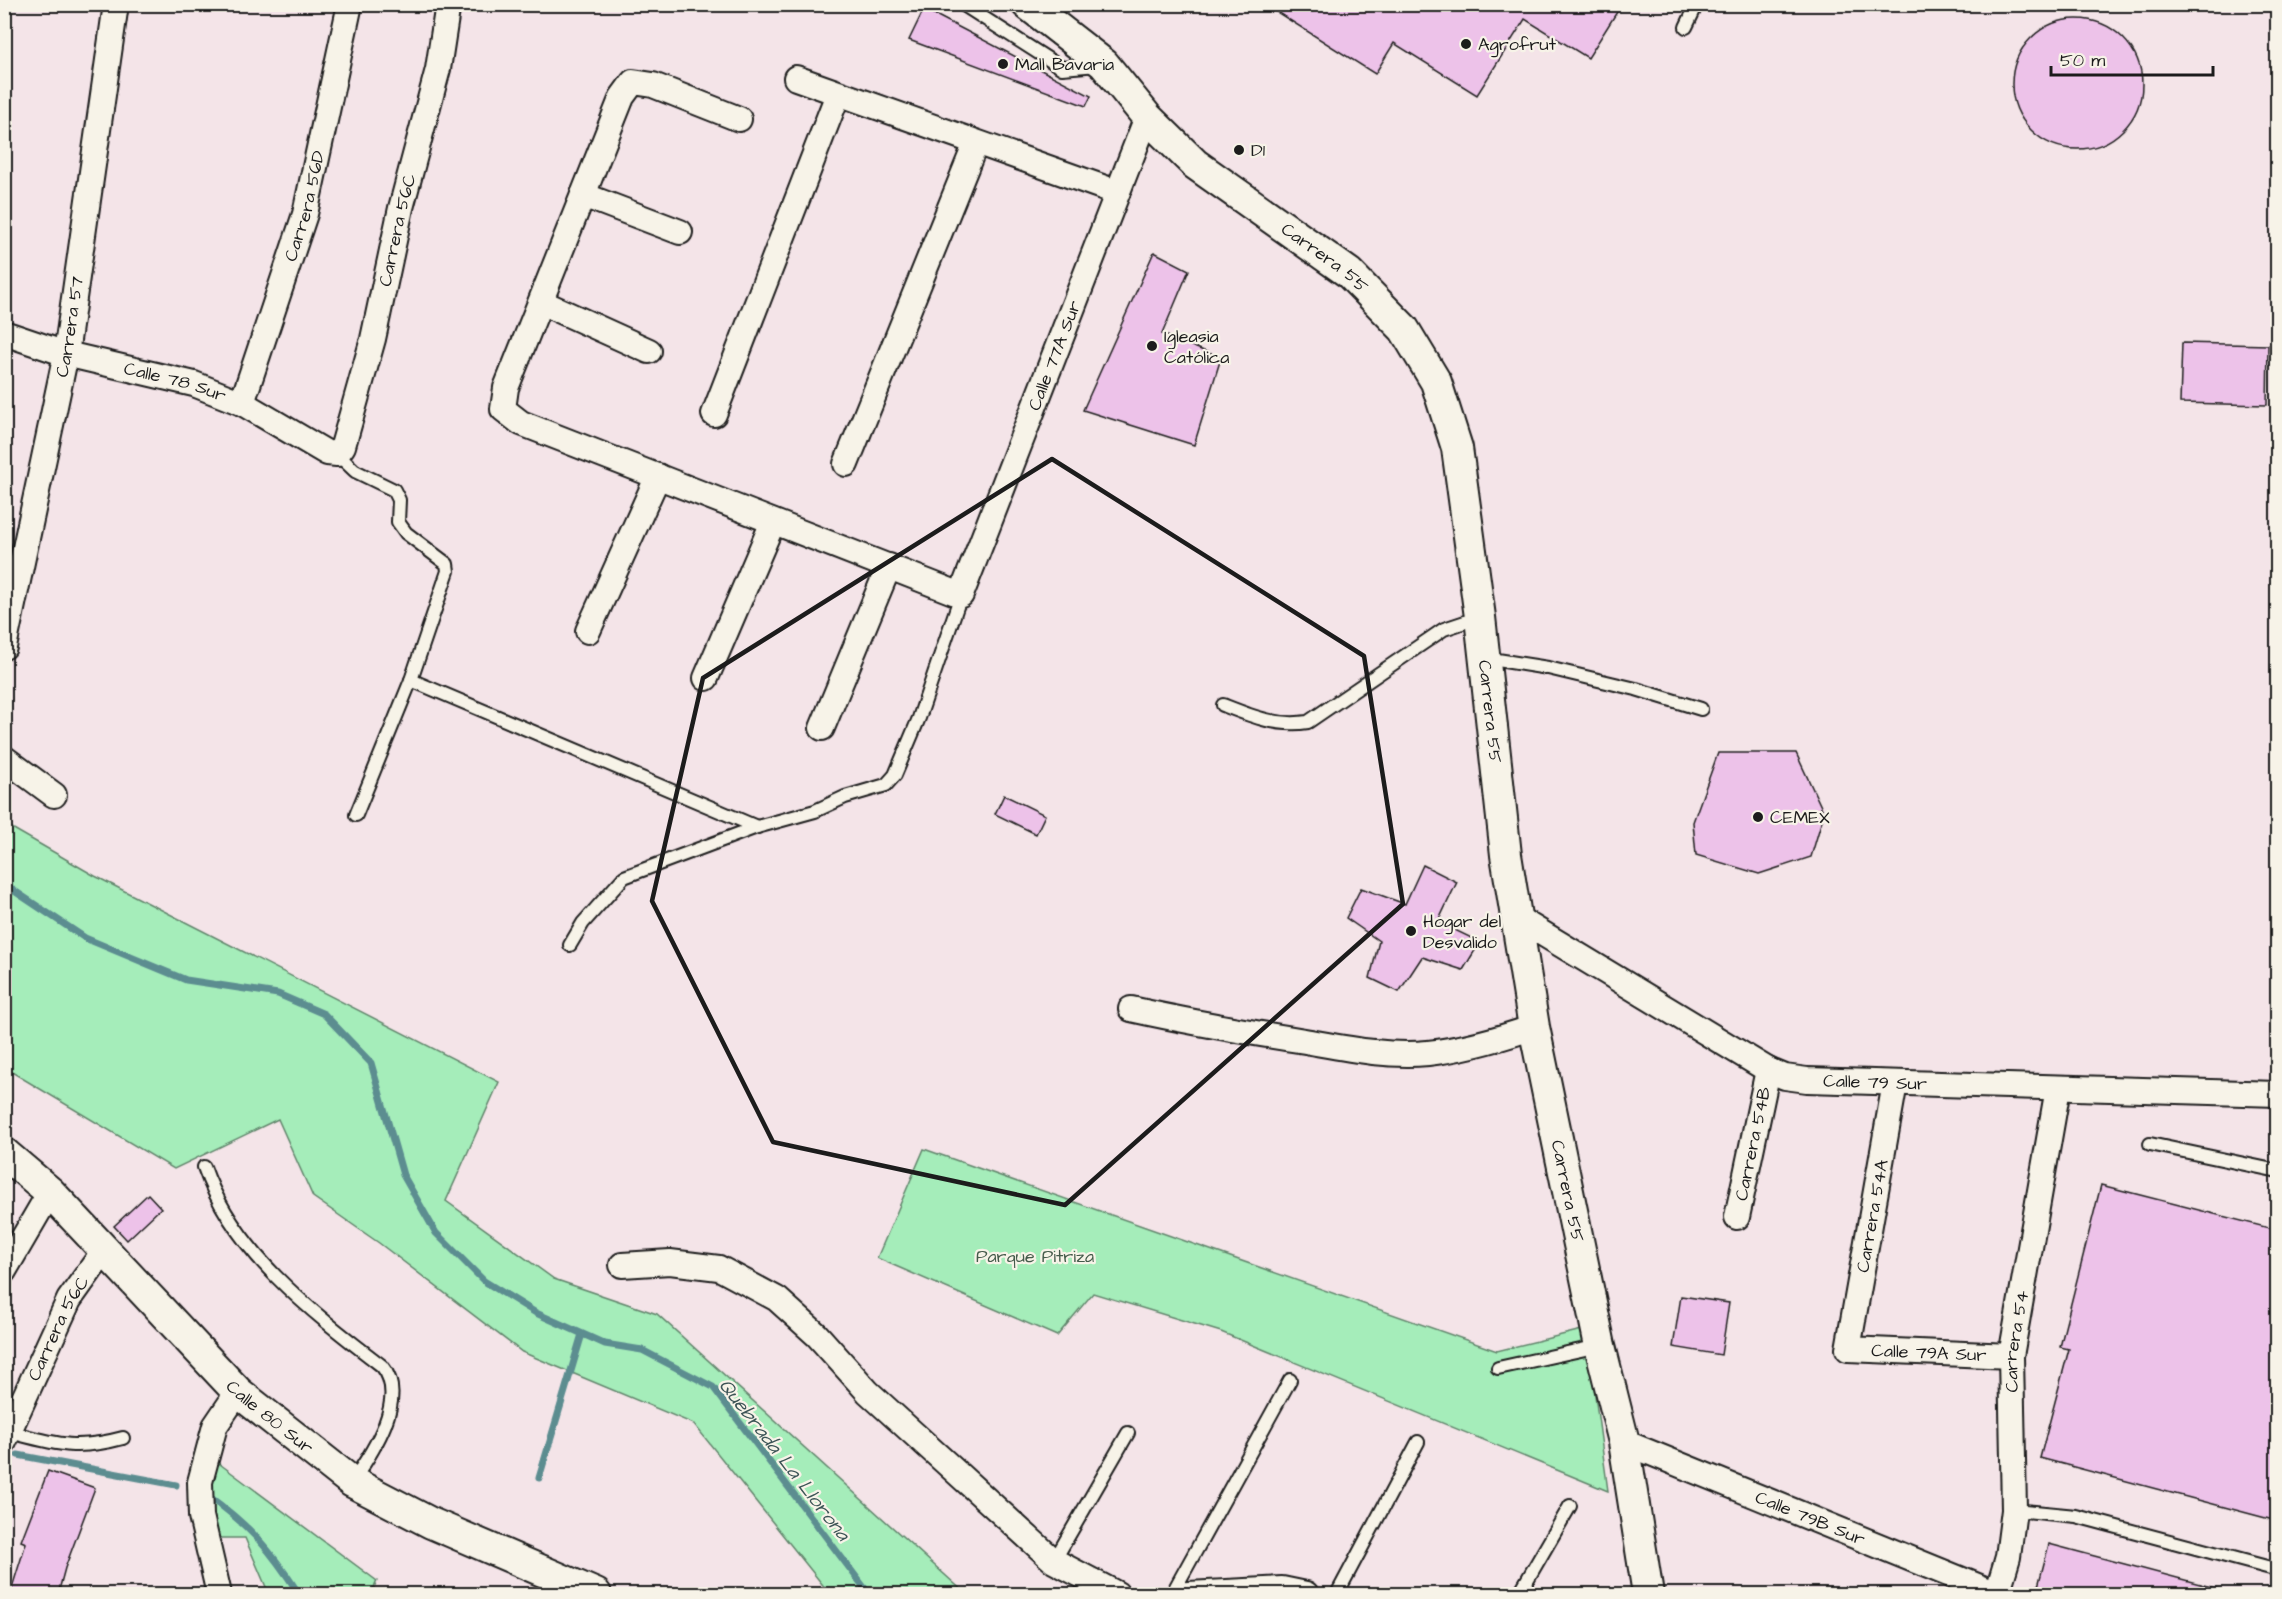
<svg xmlns="http://www.w3.org/2000/svg" width="2282" height="1599" font-family="'Architects Daughter',sans-serif">
	<style>
		.green { fill: #a5edba; stroke: #60846b; stroke-width: 1.5 }
		.lines { fill: none; stroke-linecap: round; stroke-linejoin: round }
		.stream { stroke: #5c8d90; stroke-width: 7 }
		.building { fill: #edc2e9; stroke: #1c1c1c; stroke-width: 1.5 }
		.service-casing { stroke: #1c1c1c; stroke-width: 16 }
		.minor-casing { stroke: #1c1c1c; stroke-width: 28 }
		.tertiary-casing { stroke: #1c1c1c; stroke-width: 34 }
		.service { stroke: #f7f3e8; stroke-width: 12 }
		.minor { stroke: #f7f3e8; stroke-width: 24 }
		.tertiary { stroke: #f7f3e8; stroke-width: 30 }
		.marked { fill: none; stroke: #1c1c1c; stroke-width: 4.5; stroke-linejoin: round }
		.poi-dot { fill: #1c1c1c; stroke: #f7f3e8; stroke-width: 2 }
		.labels { text-anchor: middle; stroke-width: 4.5; stroke-linejoin: round; paint-order: stroke }
		.poi-label { font-size: 18px; fill: #1c1c1c; stroke: #f7f3e8; text-anchor: start }
		.street-label { font-size: 18px; fill: #1c1c1c; stroke: #f7f3e8 }
		.park-label { font-size: 18px; fill: #455b4b; stroke: #f7f3e8 }
		.water-label { font-size: 20px; font-style: italic; fill: #3c5456; stroke: #f7f3e8 }
	</style>
	<rect width="100%" height="100%" fill="#f4e4e8"/>
	<filter id="ink" filterUnits="userSpaceOnUse"><feTurbulence type="fractalNoise" baseFrequency=".0167" numOctaves="2"/><feDisplacementMap in="SourceGraphic" scale="12" xChannelSelector="R" yChannelSelector="G"/><feConvolveMatrix kernelMatrix="1 2 1 2 8 2 1 2 1" color-interpolation-filters="sRGB"/></filter>
	<g filter="url(#ink)">
		<g class="green">
			<polygon points="5,824 95,876 499,1082 446,1201 554,1279 657,1314 966,1594 830,1594 694,1424 522,1352 379,1243 313,1197 278,1119 174,1169 5,1068"/>
			<polygon points="924,1149 1497,1351 1586,1329 1608,1491 1221,1332 1093,1293 1057,1336 877,1258"/>
			<polygon points="209,1456 377,1581 371,1594 269,1594 245,1538 209,1538"/>
		</g>
		<g class="lines">
			<g class="stream">
				<polyline points="4,884 85,938 186,980 278,994 324,1014 371,1063 403,1175 436,1233 484,1281 536,1313 605,1344 642,1350 713,1387 869,1594"/>
				<polyline points="18,1455 176,1485"/>
				<polyline points="539,1478 582,1334"/>
				<path d="M207,1495C249,1525 271,1550 299,1594"/>
			</g>
		</g>
		<g class="building">
			<polygon points="1264,4 1622,4 1588,58 1525,19 1477,95 1394,43 1375,74"/>
			<polygon points="924,9 1091,96 1086,106 909,40"/>
			<circle cx="2077" cy="84" r="65"/>
			<polygon points="1154,252 1189,270 1162,334 1221,358 1194,445 1083,410"/>
			<polygon points="2182,343 2268,345 2267,405 2180,403"/>
			<polygon points="1718,753 1796,753 1824,813 1811,857 1759,874 1696,855 1693,822"/>
			<polygon points="1004,795 1045,815 1036,834 995,814"/>
			<polygon points="1423,865 1457,882 1438,922 1480,942 1463,970 1422,957 1399,992 1370,978 1379,941 1346,918 1361,888 1405,904"/>
			<polygon points="2101,1185 2277,1230 2277,1521 2040,1458 2069,1349 2060,1347"/>
			<polygon points="148,1194 161,1208 127,1240 114,1226"/>
			<polygon points="1681,1296 1729,1303 1721,1355 1673,1347"/>
			<polygon points="48,1471 95,1488 65,1568 58,1594 10,1594 26,1543 21,1541"/>
			<polygon points="2049,1544 2219,1589 2218,1594 2036,1594"/>
		</g>
		<g class="lines">
			<defs>
				<g id="service">
					<polyline points="962,4 1062,68 1098,65"/>
					<polyline points="1686,27 1697,4"/>
					<polyline points="337,454 355,471 394,490 399,500 398,522 406,533 447,564 448,571 411,680 356,815"/>
					<polyline points="1485,658 1548,668 1636,689 1701,709"/>
					<polyline points="411,680 757,827"/>
					<path d="M1223,705C1251,716 1277,727 1308,722L1444,629L1480,617"/>
					<polyline points="570,945 583,923 570,945 583,923 624,877 757,827 815,811 845,797 886,785 895,775 919,718 961,595"/>
					<polyline points="2150,1144 2278,1171"/>
					<path d="M204,1167C234,1253 312,1312 382,1366C409,1398 372,1453 352,1482"/>
					<polyline points="1498,1368 1599,1346"/>
					<path d="M10,1432C56,1444 75,1451 123,1438"/>
					<polyline points="2014,1510 2076,1516 2278,1570"/>
					<polyline points="1054,1561 1128,1433"/>
					<polyline points="1172,1594 1290,1380"/>
					<polyline points="1337,1594 1418,1442"/>
					<polyline points="1519,1594 1570,1506"/>
				</g>
				<g id="minor">
					<polyline points="796,78 1116,192"/>
					<path id="s1" d="M739,119L653,85L633,82L622,97L506,388L503,409L521,423L961,595L1147,117"/>
					<polyline points="583,195 680,232"/>
					<polyline points="541,302 649,351"/>
					<path id="s2" d="M4,333L66,354L194,384L242,403L327,453L337,454L343,446L373,339L401,208L438,69L448,4"/>
					<path id="s3" d="M242,403L305,214L350,4"/>
					<polyline points="714,414 838,94"/>
					<polyline points="846,464 976,143"/>
					<polyline points="588,631 658,476"/>
					<path id="s4" d="M4,647L66,354L116,4"/>
					<polyline points="706,678 773,522"/>
					<polyline points="822,728 889,566"/>
					<polyline points="4,758 54,795"/>
					<path id="s5" d="M1517,918L1768,1070L1785,1077L1807,1080L2278,1094"/>
					<path d="M1131,1009C1189,1022 1247,1032 1305,1041C1345,1048 1387,1057 1428,1053C1465,1049 1499,1039 1534,1027"/>
					<path id="s6" d="M1895,1083L1848,1349L2011,1356"/>
					<path id="s7" d="M1737,1217L1768,1070"/>
					<polyline points="622,1265 670,1262 719,1268 777,1299 817,1335 868,1392 1054,1561 1117,1594"/>
					<polyline points="4,1271 50,1192"/>
					<path id="s8" d="M4,1442L69,1300L104,1251"/>
					<path id="s9" d="M1624,1442L1997,1594"/>
					<polyline points="219,1594 201,1516 200,1482 215,1426 238,1392"/>
					<polyline points="1188,1594 1282,1589 1306,1594"/>
					<path id="s10" d="M1997,1594L2008,1557L2014,1510L2011,1356L2058,1088"/>
				</g>
				<g id="tertiary">
					<path id="s11" d="M1027,4L1104,64L1147,117L1195,164L1349,273L1404,329L1436,382L1457,448L1480,617L1506,855L1534,1027L1600,1346L1624,1442L1648,1594"/>
					<path id="s12" d="M4,1153L50,1192L238,1392L352,1482L431,1523L596,1594"/>
				</g>
			</defs>
			<use href="#service" class="service-casing"/>
			<use href="#minor" class="minor-casing"/>
			<use href="#tertiary" class="tertiary-casing"/>
			<use href="#service" class="service"/>
			<use href="#minor" class="minor"/>
			<use href="#tertiary" class="tertiary"/>
		</g>
	</g>
	<path class="marked" d="M1052,459L1364,656L1403,904L1065,1205L773,1142L652,901L703,678Z"/>
	<g class="poi-dot">
		<circle cx="1466" cy="44" r="6"/>
		<circle cx="1003" cy="64" r="6"/>
		<circle cx="1239" cy="150" r="6"/>
		<circle cx="1152" cy="346" r="6"/>
		<circle cx="1758" cy="817" r="6"/>
		<circle cx="1411" cy="931" r="6"/>
	</g>
	<g class="labels">
		<g class="poi-label">
			<text x="1478" y="50">Agrofrut</text>
			<text x="1015" y="70">Mall Bavaria</text>
			<text x="1251" y="156">D1</text>
			<text x="1164" y="342">Igleasia<tspan x="1164" dy="21">Católica</tspan></text>
			<text x="1770" y="823">CEMEX</text>
			<text x="1423" y="927">Hogar del<tspan x="1423" dy="21">Desvalido</tspan></text>
		</g>
		<g class="street-label">
			<text dy="6" stroke="none"><textPath href="#s3" startOffset="207">Carrera 56D</textPath></text>
			<text dy="6" stroke="none"><textPath href="#s2" startOffset="590">Carrera 56C</textPath></text>
			<text dy="6" stroke="none"><textPath href="#s11" startOffset="393">Carrera 55</textPath></text>
			<text dy="6" stroke="none"><textPath href="#s4" startOffset="327">Carrera 57</textPath></text>
			<text dy="6" stroke="none"><textPath href="#s1" startOffset="1218">Calle 77A Sur</textPath></text>
			<text dy="6" stroke="none"><textPath href="#s2" startOffset="178">Calle 78 Sur</textPath></text>
			<text dy="6" stroke="none"><textPath href="#s11" startOffset="897">Carrera 55</textPath></text>
			<text dy="6" stroke="none"><textPath href="#s5" startOffset="402">Calle 79 Sur</textPath></text>
			<text dy="6" stroke="none"><textPath href="#s7" startOffset="75">Carrera 54B</textPath></text>
			<text dy="6" stroke="none"><textPath href="#s11" startOffset="1383">Carrera 55</textPath></text>
			<text transform="translate(1872 1216) rotate(-80)" y="6">Carrera 54A</text>
			<text dy="6" stroke="none"><textPath href="#s8" startOffset="126">Carrera 56C</textPath></text>
			<text dy="6" stroke="none"><textPath href="#s10" startOffset="255">Carrera 54</textPath></text>
			<text dy="6" stroke="none"><textPath href="#s6" startOffset="351">Calle 79A Sur</textPath></text>
			<text dy="6" stroke="none"><textPath href="#s12" startOffset="375">Calle 80 Sur</textPath></text>
			<text dy="6" stroke="none"><textPath href="#s9" startOffset="201">Calle 79B Sur</textPath></text>
		</g>
		<g class="park-label">
			<text x="1035" y="1262">Parque Pitriza</text>
		</g>
		<g class="water-label">
			<text transform="translate(785 1459) rotate(52)" y="7">Quebrada La Llorona</text>
		</g>
	</g>
	<rect width="2282" height="1599" fill="none" stroke="#f7f3e8" stroke-width="24"/>
	<rect x="12" y="12" width="2258" height="1575" fill="none" stroke="#1c1c1c" stroke-width="2" filter="url(#ink)"/>
	<path d="M2051 66v9h162v-9" fill="none" stroke="#1c1c1c" stroke-width="3"/>
	<text x="2060" y="66" font-size="18" fill="#1c1c1c" stroke="#f7f3e8" stroke-width="4.5" paint-order="stroke">50 m</text>
</svg>
